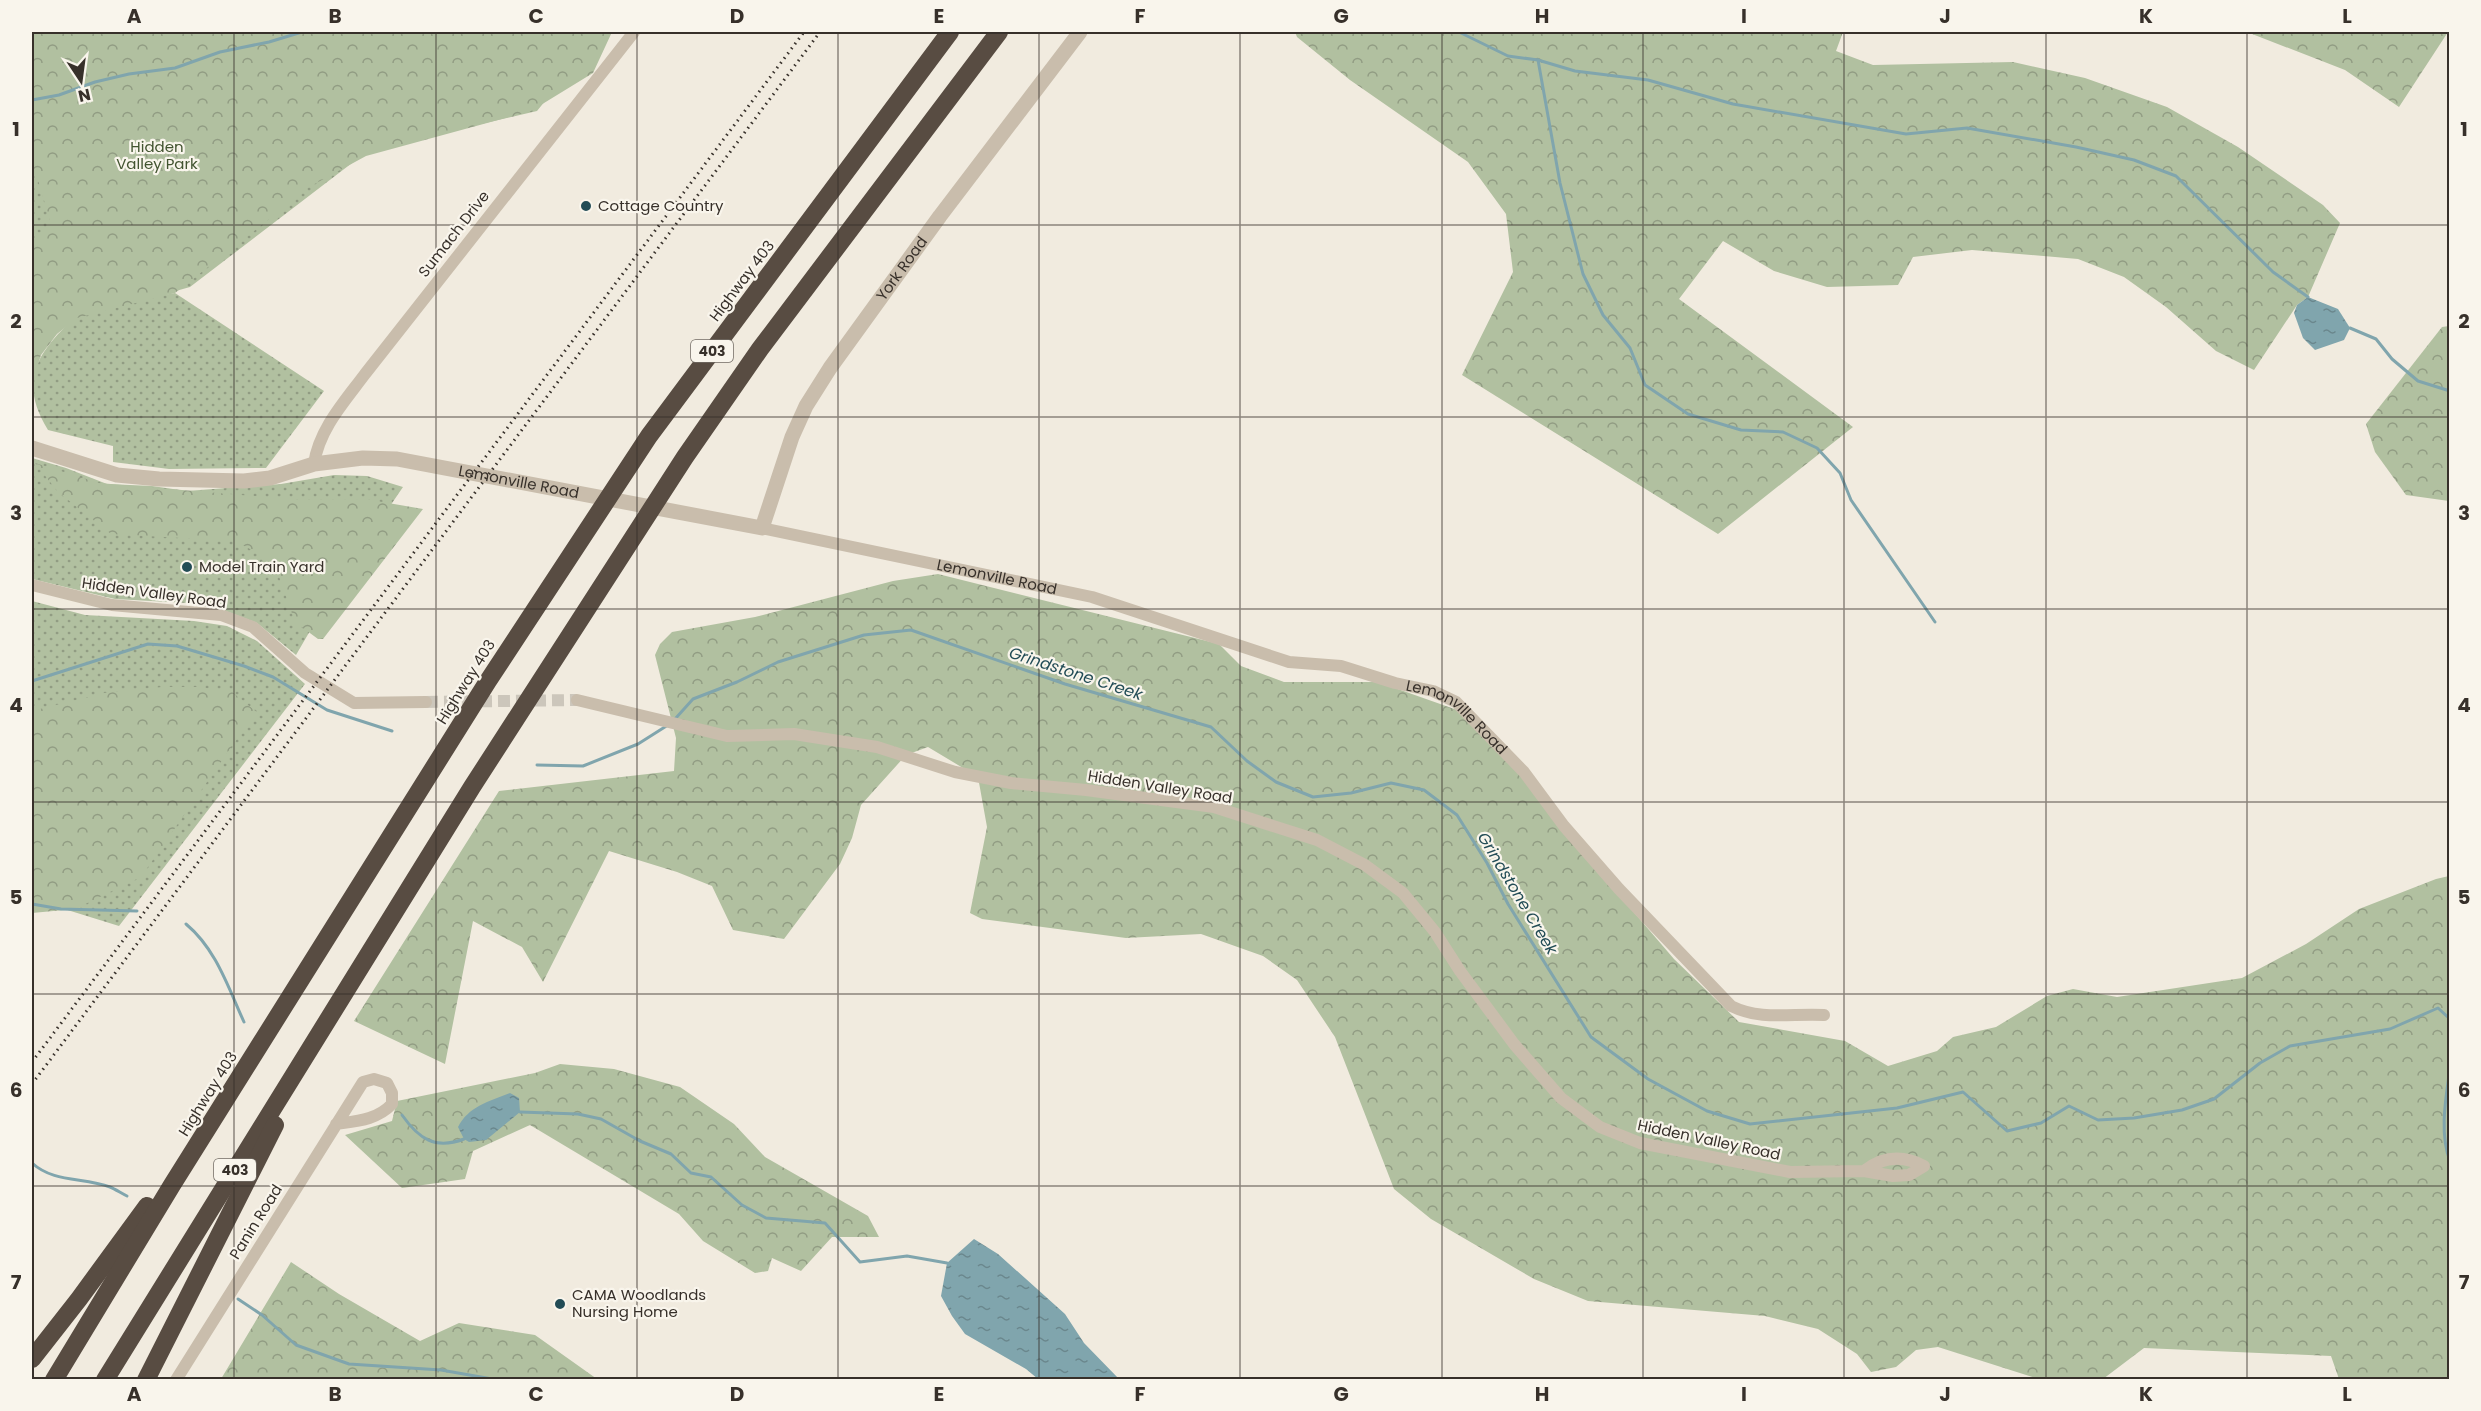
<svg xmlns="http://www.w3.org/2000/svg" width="2481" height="1411" font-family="Poppins,sans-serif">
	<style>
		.grass { fill: url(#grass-dots) }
		.forest { fill: url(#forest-crowns) }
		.water { fill: url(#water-ripples) }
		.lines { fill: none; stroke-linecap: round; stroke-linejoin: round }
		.stream { stroke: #80a5ad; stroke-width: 3 }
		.minor-tunnel { stroke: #ccc6bb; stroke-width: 12; stroke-dasharray: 12 6; stroke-linecap: butt }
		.minor { stroke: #c9bdac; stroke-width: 12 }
		.tertiary { stroke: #c9bdac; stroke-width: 15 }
		.motorway { stroke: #584c42; stroke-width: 18 }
		.rail { stroke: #37302a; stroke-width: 3; stroke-dasharray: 1.5 4.5; stroke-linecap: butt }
		.grid { fill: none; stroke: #37302a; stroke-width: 1.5; stroke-opacity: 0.55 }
		.poi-dot { fill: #224c56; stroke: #f9f5ec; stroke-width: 2 }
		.labels { text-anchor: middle; stroke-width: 4.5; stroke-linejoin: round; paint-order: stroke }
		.shield { fill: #f9f5ec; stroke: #716b64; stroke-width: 1.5 }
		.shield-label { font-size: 14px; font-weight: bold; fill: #37302a }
		.park-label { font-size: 15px; fill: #425430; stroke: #f9f5ec }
		.poi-label { font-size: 15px; fill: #37302a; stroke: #f9f5ec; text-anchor: start }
		.street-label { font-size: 15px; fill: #37302a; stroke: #f9f5ec }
		.water-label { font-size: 16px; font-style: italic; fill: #224c56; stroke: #f9f5ec }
		.neatline { fill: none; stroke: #37302a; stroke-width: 2 }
		.grid-label { font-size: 20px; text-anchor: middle; font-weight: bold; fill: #37302a }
	</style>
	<defs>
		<pattern id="grass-dots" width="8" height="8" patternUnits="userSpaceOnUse" patternTransform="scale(1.5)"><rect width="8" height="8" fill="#b1c0a0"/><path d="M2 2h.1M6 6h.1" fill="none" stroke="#919c83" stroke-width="1.8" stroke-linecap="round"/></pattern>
		<pattern id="forest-crowns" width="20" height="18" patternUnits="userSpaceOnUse" patternTransform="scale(1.5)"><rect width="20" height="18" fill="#b1c0a0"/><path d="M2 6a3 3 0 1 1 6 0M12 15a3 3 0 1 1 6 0" fill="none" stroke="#919c83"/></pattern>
		<pattern id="water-ripples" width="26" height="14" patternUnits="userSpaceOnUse" patternTransform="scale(1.5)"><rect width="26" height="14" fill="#80a5ad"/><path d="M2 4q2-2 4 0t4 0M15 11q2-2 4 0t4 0" fill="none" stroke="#6a878d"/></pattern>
	</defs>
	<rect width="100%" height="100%" fill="#f1ebdf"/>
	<g class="grass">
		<path d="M32,32H601L537,111L369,150L190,287L158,296L175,293L324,391L266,468L169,469L113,462V446L48,430C20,384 34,357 69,323L46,330L32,366Z"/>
		<polygon points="32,458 66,468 107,484 152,486 187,491 281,484 334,475 367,476 403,487 339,581 296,655 257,623 220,609 187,603 115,599 32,579"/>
		<polygon points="32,601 85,615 194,621 227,626 257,641 305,684 119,926 32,899"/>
	</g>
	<g class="forest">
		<polygon points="32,32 612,32 593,73 531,111 366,156 298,193 268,220 175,293 77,318 57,334 41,355 33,380 34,397 32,402 32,241 51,224 38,180 32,171"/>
		<polygon points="1295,32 1843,32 1836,51 1873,65 2013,62 2085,78 2167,107 2238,147 2323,205 2340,223 2308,297 2297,305 2254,370 2216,351 2166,307 2124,277 2078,259 1972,250 1913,257 1898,285 1827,287 1774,271 1723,241 1679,299 1853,427 1718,534 1462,375 1513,272 1506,214 1468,162 1350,80 1297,37"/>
		<polygon points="2247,32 2448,32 2399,107 2345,70"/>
		<polygon points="2449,326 2450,326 2449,501 2406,495 2375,452 2366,424 2442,327"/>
		<polygon points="35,463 99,483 301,500 365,499 423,509 323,639 318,639 295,622 274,562 235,541 111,534 58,492"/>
		<polygon points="938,574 1219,644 1241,666 1284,682 1378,682 1460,711 1502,747 1577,846 1674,959 1739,1022 1845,1041 1888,1066 1937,1051 1953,1037 1996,1027 2047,996 2073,989 2117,997 2242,978 2306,944 2359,909 2436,879 2449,876 2449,1379 2339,1379 2331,1356 2144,1348 2103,1379 2039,1379 1938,1347 1916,1350 1896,1367 1871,1372 1857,1354 1818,1329 1765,1316 1588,1301 1534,1279 1431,1219 1394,1189 1335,1037 1297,980 1263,956 1201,934 1126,938 982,919 970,913 987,827 978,777 928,747 906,755 861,805 852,838 840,864 784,939 733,930 712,886 677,872 609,851 543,982 522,947 473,921 445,1064 354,1021 499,791 674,771 676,738 655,655 660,644 672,632 755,617 893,581"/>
		<polygon points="162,687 198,687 232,692 258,713 239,736 141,877 75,909 32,913 32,711 104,693"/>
		<polygon points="560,1064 614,1069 680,1087 734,1124 765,1157 868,1216 879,1237 832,1237 801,1271 772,1258 768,1271 755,1273 703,1241 679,1214 530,1125 473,1151 465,1179 402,1188 345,1135 392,1121 397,1101 535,1073"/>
		<polygon points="291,1262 339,1294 420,1341 459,1323 535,1335 597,1379 221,1379"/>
	</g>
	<g class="water">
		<polygon points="2308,297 2338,309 2350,328 2344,340 2315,350 2303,338 2294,313 2297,305"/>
		<path d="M510,1093L519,1098L520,1112L486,1140L469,1142L464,1139L458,1127C468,1107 489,1101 510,1093Z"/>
		<polygon points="974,1239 998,1254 1065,1314 1084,1343 1119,1379 1038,1379 1026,1369 965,1334 952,1316 941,1296 947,1263"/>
	</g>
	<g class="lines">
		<g class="stream">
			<polyline points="1459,32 1508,56 1538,60 1575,71 1648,80 1733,104 1906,134 1967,128 2076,147 2134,160 2176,176 2273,272 2308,297"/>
			<polyline points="1538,60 1560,183 1583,274 1603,315 1630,348 1645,385 1688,414 1741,430 1783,432 1817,448 1840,473 1851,500 1935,622"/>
			<polyline points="32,100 59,95 95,82 129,74 175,68 220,52 269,42 302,32"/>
			<polyline points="2350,328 2376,339 2392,359 2418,381 2450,391"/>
			<polyline points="32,681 148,644 177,646 244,666 273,677 327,710 392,731"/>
			<polyline points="675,719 693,699 737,682 778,662 864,635 911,630 1065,684 1211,727 1247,761 1276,782 1313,797 1351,793 1391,783 1424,790 1457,815 1487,863 1508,904 1591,1037 1648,1079 1707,1111 1750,1124 1897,1108 1963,1092 2007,1131 2041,1123 2069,1106 2098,1120 2134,1118 2182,1110 2214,1099 2260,1063 2290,1046 2390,1029 2438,1008 2450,1019"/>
			<polyline points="537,765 583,766 638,744 668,725"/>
			<polyline points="32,904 61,909 137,911"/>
			<path d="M186,924C216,949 228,987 244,1022"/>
			<path d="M2450,1068C2446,1097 2439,1133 2450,1161"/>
			<polyline points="520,1112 578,1114 601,1119 640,1141 671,1154 691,1173 711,1177 742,1205 766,1218 825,1223 860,1262 907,1256 947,1263"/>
			<path d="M402,1115C419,1139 435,1150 464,1139"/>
			<path d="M32,1163C54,1183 83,1177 110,1187C115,1189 121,1193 127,1196"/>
			<polyline points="238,1299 262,1315 296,1345 349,1364 441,1370 498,1380"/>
		</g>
		<polyline class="minor-tunnel" points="426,702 577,700"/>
		<g class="minor">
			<path d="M314,464C319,429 345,401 365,374L634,32"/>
			<path id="s1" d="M762,528L1092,597L1289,662L1341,666L1395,683L1433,691L1456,702L1524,772L1564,826L1619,889L1731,1006C1761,1021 1792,1013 1824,1015"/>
			<polyline points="32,585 112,605 221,615 253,627 305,673 354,703 426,702"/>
			<path d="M577,700L727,736L794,734L877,747L955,772L1011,783L1086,790L1214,807L1317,840L1365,865L1403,893L1435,932L1460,971L1514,1044L1561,1098L1600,1127L1640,1143L1790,1172L1864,1171L1893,1176L1909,1175L1924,1166C1903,1155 1883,1156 1864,1171"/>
			<path d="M176,1380L363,1082L374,1079L387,1083L392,1093V1104C377,1120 357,1121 336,1124"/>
		</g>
		<path class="tertiary" id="s2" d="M32,448L117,475L159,479L244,481L270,478L314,464L363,458L397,459L762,528L792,437L806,406L830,368L940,216L1080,32"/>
		<g class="motorway">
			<polyline points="32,1359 79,1299 147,1206"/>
			<polyline points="54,1380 172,1185 488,681 649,436 950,32"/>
			<polyline points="105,1380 472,787 685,457 760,349 999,32"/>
			<polyline points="146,1380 275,1125"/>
		</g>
		<g class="rail">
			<polyline points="32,1062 804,32"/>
			<polyline points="32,1084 820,32"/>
		</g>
	</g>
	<path class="grid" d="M234,32V1380M436,32V1380M637,32V1380M838,32V1380M1039,32V1380M1240,32V1380M1442,32V1380M1643,32V1380M1844,32V1380M2046,32V1380M2247,32V1380M32,225H2450M32,417H2450M32,609H2450M32,802H2450M32,994H2450M32,1186H2450"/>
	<g class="poi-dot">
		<circle cx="586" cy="206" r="6"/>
		<circle cx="187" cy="567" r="6"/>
		<circle cx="560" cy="1304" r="6"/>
	</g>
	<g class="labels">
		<g class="shield">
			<rect x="691" y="340" width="42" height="22" rx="4.5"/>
			<rect x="214" y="1159" width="42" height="22" rx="4.5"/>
		</g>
		<g class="shield-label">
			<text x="712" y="356">403</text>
			<text x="235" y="1175">403</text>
		</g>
		<g class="park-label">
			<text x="157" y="152">Hidden<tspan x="157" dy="17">Valley Park</tspan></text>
		</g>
		<g class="poi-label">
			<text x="598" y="211">Cottage Country</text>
			<text x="199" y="572">Model Train Yard</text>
			<text x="572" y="1300">CAMA Woodlands<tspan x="572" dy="17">Nursing Home</tspan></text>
		</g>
		<g class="street-label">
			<text transform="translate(454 234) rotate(-52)" y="5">Sumach Drive</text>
			<text dy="5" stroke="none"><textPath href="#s2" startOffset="1041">York Road</textPath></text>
			<text transform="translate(742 281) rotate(-53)" y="5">Highway 403</text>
			<text dy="5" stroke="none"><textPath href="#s2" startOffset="496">Lemonville Road</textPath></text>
			<text dy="5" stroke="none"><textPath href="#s1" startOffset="240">Lemonville Road</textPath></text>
			<text transform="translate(154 593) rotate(8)" y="5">Hidden Valley Road</text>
			<text transform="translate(466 682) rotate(-58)" y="5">Highway 403</text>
			<text dy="5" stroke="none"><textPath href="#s1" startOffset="726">Lemonville Road</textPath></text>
			<text transform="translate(1160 787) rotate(9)" y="5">Hidden Valley Road</text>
			<text transform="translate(208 1094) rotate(-58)" y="5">Highway 403</text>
			<text transform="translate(1709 1140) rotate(12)" y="5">Hidden Valley Road</text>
			<text transform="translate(256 1222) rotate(-58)" y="5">Panin Road</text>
		</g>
		<g class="water-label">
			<text transform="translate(1076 673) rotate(18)" y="6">Grindstone Creek</text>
			<text transform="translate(1518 893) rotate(59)" y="6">Grindstone Creek</text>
		</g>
	</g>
	<rect width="2481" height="1411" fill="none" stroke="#f9f5ec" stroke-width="66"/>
	<g transform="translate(81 81) rotate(167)" stroke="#f9f5ec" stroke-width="4.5" paint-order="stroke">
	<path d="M0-4.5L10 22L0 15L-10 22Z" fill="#37302a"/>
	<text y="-9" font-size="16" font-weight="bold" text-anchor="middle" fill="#37302a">N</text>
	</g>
	<rect x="33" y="33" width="2415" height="1345" class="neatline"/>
	<g class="grid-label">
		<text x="134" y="23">A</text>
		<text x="335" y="23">B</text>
		<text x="536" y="23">C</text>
		<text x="737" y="23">D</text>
		<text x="939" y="23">E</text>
		<text x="1140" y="23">F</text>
		<text x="1341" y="23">G</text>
		<text x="1542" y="23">H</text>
		<text x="1744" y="23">I</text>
		<text x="1945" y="23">J</text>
		<text x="2146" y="23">K</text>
		<text x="2347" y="23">L</text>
		<text x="16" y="136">1</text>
		<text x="2464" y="136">1</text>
		<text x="16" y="328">2</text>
		<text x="2464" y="328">2</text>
		<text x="16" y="520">3</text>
		<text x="2464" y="520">3</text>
		<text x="16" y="712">4</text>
		<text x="2464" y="712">4</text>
		<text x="16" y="904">5</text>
		<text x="2464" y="904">5</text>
		<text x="16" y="1097">6</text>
		<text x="2464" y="1097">6</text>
		<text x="16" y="1289">7</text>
		<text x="2464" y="1289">7</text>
		<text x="134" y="1401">A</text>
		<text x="335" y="1401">B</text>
		<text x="536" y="1401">C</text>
		<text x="737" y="1401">D</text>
		<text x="939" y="1401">E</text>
		<text x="1140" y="1401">F</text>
		<text x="1341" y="1401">G</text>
		<text x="1542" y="1401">H</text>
		<text x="1744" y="1401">I</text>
		<text x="1945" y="1401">J</text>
		<text x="2146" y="1401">K</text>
		<text x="2347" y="1401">L</text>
	</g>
</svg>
